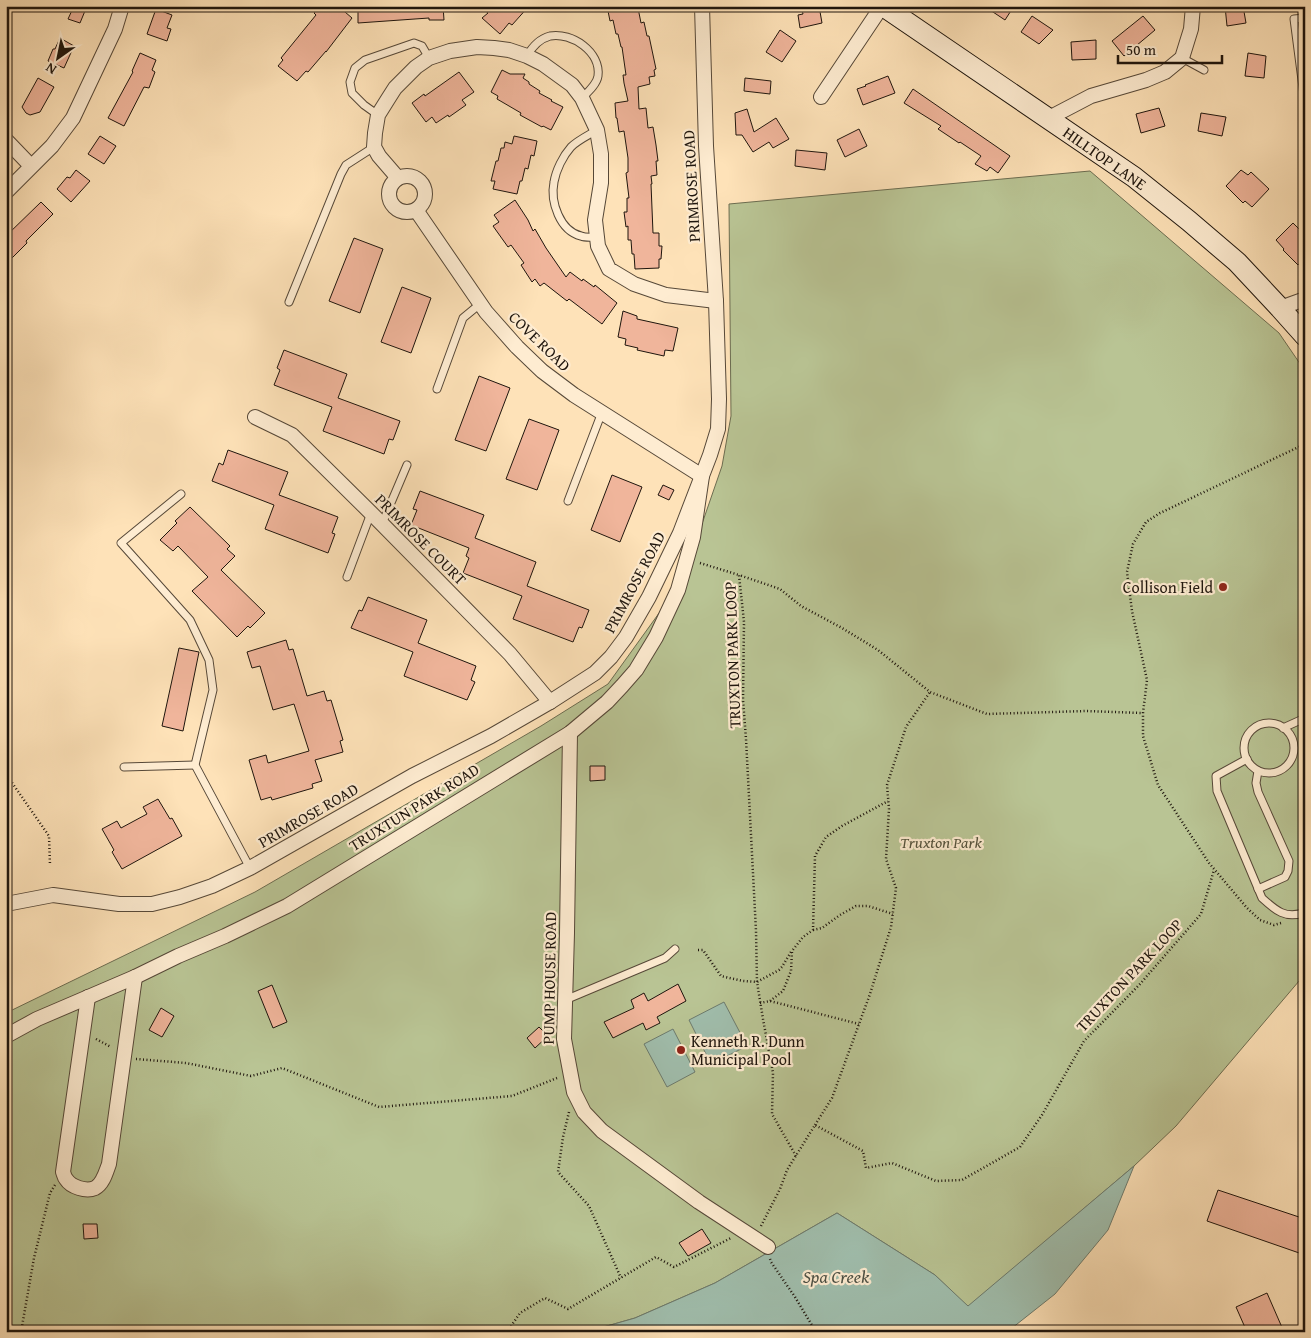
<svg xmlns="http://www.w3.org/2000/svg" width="1311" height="1338" font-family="'Gentium Book Plus',serif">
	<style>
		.green { fill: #b9c494; stroke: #6c6c50 }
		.water { fill: #a0bead; stroke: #6c7a6d }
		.building { fill: #f0b59b; stroke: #1e150d }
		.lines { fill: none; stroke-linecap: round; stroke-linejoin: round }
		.lane-casing { stroke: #564838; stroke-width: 9 }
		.street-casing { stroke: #564838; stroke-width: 16 }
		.secondary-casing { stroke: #1e150d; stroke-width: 22 }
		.path { stroke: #1e150d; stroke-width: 2.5; stroke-dasharray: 1 2.5; stroke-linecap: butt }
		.lane { stroke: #feecd1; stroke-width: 7 }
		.street { stroke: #feecd1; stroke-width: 14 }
		.secondary { stroke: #feecd1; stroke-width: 20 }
		.poi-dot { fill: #8f2418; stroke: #feecd1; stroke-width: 2 }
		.labels { text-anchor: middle; stroke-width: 4.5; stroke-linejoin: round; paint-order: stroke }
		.street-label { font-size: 16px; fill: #1e150d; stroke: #feecd1 }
		.poi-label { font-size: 16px; fill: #1e150d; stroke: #feecd1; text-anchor: end }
		.park-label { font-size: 16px; font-style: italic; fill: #54523c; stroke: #feecd1 }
		.water-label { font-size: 18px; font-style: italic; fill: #4c5045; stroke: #feecd1 }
	</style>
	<rect width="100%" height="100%" fill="#fee2b8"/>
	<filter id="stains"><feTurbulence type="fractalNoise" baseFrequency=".004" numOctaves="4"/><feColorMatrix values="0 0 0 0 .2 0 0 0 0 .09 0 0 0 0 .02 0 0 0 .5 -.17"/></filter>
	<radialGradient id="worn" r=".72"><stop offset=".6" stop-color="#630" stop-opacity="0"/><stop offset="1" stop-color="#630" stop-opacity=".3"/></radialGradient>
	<polygon class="green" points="1090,171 1279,333 1305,371 1305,974 1176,1126 1134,1166 968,1307 935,1275 837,1213 715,1283 635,1318 586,1332 6,1332 6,1013 255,892 541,726 608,684 662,609 703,521 722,466 731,416 729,204"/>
	<g class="water">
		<polygon points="724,1002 747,1046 711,1064 689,1020"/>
		<polygon points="673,1029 695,1072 667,1087 644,1044"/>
		<polygon points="1134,1166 1108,1230 1055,1294 1007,1332 586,1332 635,1318 715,1283 837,1213 935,1275 968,1306"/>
	</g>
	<g class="building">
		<polygon points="74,6 87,6 80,23 68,19"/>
		<polygon points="320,6 338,6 352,18 326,52 326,51 308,72 306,71 297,81 278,66 283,60 281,58 316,15 314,13"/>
		<polygon points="358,6 443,6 444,20 429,20 429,18 358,23"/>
		<polygon points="480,6 529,6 512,25 509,23 500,34 482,18 488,13"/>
		<polygon points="607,6 632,6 633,10 638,8 641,23 644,22 647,36 649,36 656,69 654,70 655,76 649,77 650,84 638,87 639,109 646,108 648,128 653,127 656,145 658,161 656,161 657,175 651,176 652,184 651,184 653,233 659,233 659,246 662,246 661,259 659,259 659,268 635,269 634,254 632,254 631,240 628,240 628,226 626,227 624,212 627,212 627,198 629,198 626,173 628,172 628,158 624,131 619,132 617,118 616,118 615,103 628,101 624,83 623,75 626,75 622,47 621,47 618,34 616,34 613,20 610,21"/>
		<polygon points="801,6 819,6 822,23 800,28 798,15 803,14"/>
		<polygon points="984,6 1014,6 1005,20"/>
		<polygon points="1225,6 1243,6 1246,23 1227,26"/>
		<polygon points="156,9 172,15 167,28 171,29 167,41 147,34"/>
		<polygon points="1032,16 1053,30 1039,44 1021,32"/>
		<polygon points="1143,16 1155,30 1124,56 1112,41"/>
		<polygon points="780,30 796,41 782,62 766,52"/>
		<polygon points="60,38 74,46 64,68 48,61 53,49 55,49"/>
		<polygon points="1096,40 1096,59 1072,60 1071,42"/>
		<polygon points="140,53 156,60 152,70 155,72 149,88 144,87 124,126 108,118 133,72 132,71"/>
		<polygon points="1248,53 1266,56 1264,78 1245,76"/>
		<polygon points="502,70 510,74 525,74 523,78 529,82 529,84 540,91 539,93 552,100 551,101 563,107 551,130 543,126 542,127 520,115 521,113 497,99 498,96 491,92"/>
		<polygon points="459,72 474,92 462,100 466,105 449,117 448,115 436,123 432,117 426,122 412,103 424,94 425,96"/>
		<polygon points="888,76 895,93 863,105 857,89 866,86 865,85"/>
		<polygon points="38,78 54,87 40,112 30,115 26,113 22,107"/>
		<polygon points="745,78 771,81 770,94 744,91"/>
		<polygon points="913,89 1010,156 998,173 990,167 987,171 975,164 981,156 960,142 959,143 938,129 941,126 904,103"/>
		<polygon points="1159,108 1165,126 1141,133 1136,114"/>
		<polygon points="747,109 754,132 776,118 789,139 773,148 769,142 753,152 742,135 736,135 735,113"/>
		<polygon points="1201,113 1226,117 1222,136 1198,131"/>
		<polygon points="859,129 867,146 845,157 837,140"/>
		<polygon points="100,136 116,146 104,164 88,154"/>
		<polygon points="514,136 537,141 534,156 531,155 528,169 525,168 522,181 520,181 517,194 493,189 495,181 491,181 496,161 498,161 501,148 504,148 505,142 512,144"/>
		<polygon points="796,150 827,153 825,170 795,166"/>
		<polygon points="76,170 90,181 71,202 57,189 67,177 70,178"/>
		<polygon points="1241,170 1248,175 1251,172 1269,189 1252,207 1245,201 1243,203 1226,186"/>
		<polygon points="515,200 528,220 533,231 535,229 546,248 566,277 570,272 582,281 583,279 594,287 595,285 617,303 602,324 569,299 567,301 544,283 540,286 535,279 532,282 521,265 524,263 511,245 508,247 493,226 499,222 494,215"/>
		<polygon points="41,202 53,214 26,241 27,243 6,264 6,236"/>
		<polygon points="1293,223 1302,232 1300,234 1305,238 1305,258 1298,265 1283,250 1284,249 1276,240"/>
		<polygon points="354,238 383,249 360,313 329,301"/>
		<polygon points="402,287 431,298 411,353 381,342"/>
		<polygon points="623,311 637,316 637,319 678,328 673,351 665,350 664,356 637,350 638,348 625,345 626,339 618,337"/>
		<polygon points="284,350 347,374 338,398 400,421 393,440 389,439 384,454 323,431 332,407 274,385 280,370 277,368"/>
		<polygon points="479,376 510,388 486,451 455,440"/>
		<polygon points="529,419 559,430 537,490 506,479"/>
		<polygon points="228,450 288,472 279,495 338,517 332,533 335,534 328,553 265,529 274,505 212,481 219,463 223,465"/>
		<polygon points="612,475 642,487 620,542 591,530"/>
		<polygon points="663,485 674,490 669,500 658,495"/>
		<polygon points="420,491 484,515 475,538 536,562 527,586 589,610 582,628 579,627 573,642 513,619 522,596 463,573 469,558 466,556 469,548 411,525 417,510 413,509"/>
		<polygon points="190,507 230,546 227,549 235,556 221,570 265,613 250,628 248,626 237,637 192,591 208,577 178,546 173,551 160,540 177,523 175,521"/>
		<polygon points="368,597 427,620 418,643 476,666 471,680 475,682 467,700 404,676 413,652 351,628 359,610 362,611"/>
		<polygon points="286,640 289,650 293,649 307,696 324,691 327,701 331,700 343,740 340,741 343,752 315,760 322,781 312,784 313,788 272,800 271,797 261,800 249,760 266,755 268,763 309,751 294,704 273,710 260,666 252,668 247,652"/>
		<polygon points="179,648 199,652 183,731 162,726"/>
		<polygon points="590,766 605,766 605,780 590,781"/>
		<polygon points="158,799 170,819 172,818 182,836 122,869 112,852 114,850 102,829 117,821 121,828 147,814 143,807"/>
		<polygon points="678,984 686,1001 657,1017 660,1023 646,1030 643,1023 613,1038 604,1022 634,1008 631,1000 644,993 648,1001"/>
		<polygon points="272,985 287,1022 273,1028 258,991"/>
		<polygon points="161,1008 174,1016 162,1037 149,1030"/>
		<polygon points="539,1027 548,1036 535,1048 527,1038"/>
		<polygon points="1218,1190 1305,1219 1305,1255 1207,1221"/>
		<polygon points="83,1224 97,1224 98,1238 84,1239"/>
		<polygon points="702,1229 711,1243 688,1256 679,1243"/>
		<polygon points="1267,1293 1284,1332 1247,1332 1236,1307"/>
	</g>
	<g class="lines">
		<defs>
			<g id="lane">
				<polyline points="1305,18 1294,19 1305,103"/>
				<path d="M527,56C532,47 539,39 550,36C572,32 601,52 598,76C597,84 588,92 582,98"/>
				<polyline points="1182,58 1204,70"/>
				<polyline points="378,115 364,105 352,93 350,82 355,68 365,60 414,43 422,46 429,58"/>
				<path d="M597,237C592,237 586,238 581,236C560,231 550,202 554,182C556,170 563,156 571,147C578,140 589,135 597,130"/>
				<polyline points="289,302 341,174 346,165 374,147"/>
				<polyline points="437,389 463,318 480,304"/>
				<polyline points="181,494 121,543 190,620 209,660 213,690 195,765 250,868"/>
				<polyline points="568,501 602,412"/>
				<polyline points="382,524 407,465"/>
				<polyline points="347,577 371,513"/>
				<circle cx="1269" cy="748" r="25"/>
				<polyline points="1283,728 1305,718"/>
				<path d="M1247,759L1216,776L1217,791L1262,898C1275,910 1286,920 1305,912"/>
				<polyline points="124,767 195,765"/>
				<polyline points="1258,889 1285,877 1288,871 1289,861 1258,792 1256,783 1258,771"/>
				<polyline points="565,1000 665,958 675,949"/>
			</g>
			<g id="street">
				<polyline points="821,97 882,6"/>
				<polyline points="1049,118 1091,96 1146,80 1165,72 1182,58 1191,29 1193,6"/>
				<polyline points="6,140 31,166"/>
				<circle cx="407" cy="194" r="18"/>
				<polyline points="398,178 379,156 374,147 375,133 378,115 388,99 395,88 416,67 429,58 450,51 477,47 494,48 509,50 527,56 543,64 572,85 582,98 597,130 601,154 601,183 595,220 598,246 609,269 634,284 666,295 716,301"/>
				<polyline points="6,192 52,146 73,118 115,29 122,6"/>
				<polyline points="1280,308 1305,299"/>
				<polyline points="255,417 292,435 371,513 382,524 510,654 550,702"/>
				<polyline points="570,733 567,933 564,1039 574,1092 584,1112 602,1131 699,1202 768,1247"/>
				<polyline points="6,904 53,895 119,904 152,904 180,897 212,886 250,868 412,776 491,736 550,702 595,673 611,657 626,637 649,597 680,533 710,455 718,429 719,399 716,301 706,146 702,6"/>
				<path d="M88,997L63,1172C64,1174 64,1177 66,1179C71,1187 86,1192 95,1188C103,1184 106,1172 109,1164L135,977"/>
				<polyline points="6,1036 37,1019 135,977 178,956 225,936 287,906 570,733 607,702 622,686 636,670 656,637 678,590 693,537 702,476 574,395 542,371 517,347 486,312 416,210"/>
			</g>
			<polyline id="secondary" points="883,6 1134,177 1189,221 1237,262 1280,308 1305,336"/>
		</defs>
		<use href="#lane" class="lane-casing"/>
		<use href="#street" class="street-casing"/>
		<use href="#secondary" class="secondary-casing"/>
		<g class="path">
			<polyline points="700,563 739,575"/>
			<polyline points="6,774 49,836 50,865"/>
			<polyline points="1281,923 1274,925 1260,920 1247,908 1209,863 1158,785 1143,736 1143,713 1147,680 1132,611 1127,572 1133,544 1146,522 1160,513 1305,444"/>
			<polyline points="813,930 822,928 840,915 856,906 868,906 893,914"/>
			<polyline points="698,950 703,950 721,976 743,981 757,982 756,931 746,739 743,700 744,622 739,575 780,589 801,606 842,628 878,650 930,692 987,714 1086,711 1143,713"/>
			<polyline points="791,952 782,967 779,970 757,982 763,1019 773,1073 772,1114 796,1156"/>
			<polyline points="770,1001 783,991 791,971 792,951 803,937 813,930 815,856 826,837 842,826 888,801"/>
			<polyline points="760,1003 770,1001 859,1024"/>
			<polyline points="96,1039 111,1047"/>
			<polyline points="136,1059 186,1063 251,1076 282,1068 379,1107 512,1096 557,1078"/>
			<polyline points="569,1112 563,1137 558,1172 589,1206 621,1278"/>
			<polyline points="815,1125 832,1098 870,994 891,927 896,888 886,859 889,809 887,785 906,727 930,692"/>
			<polyline points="761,1226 780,1189 787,1170 815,1125 863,1151 866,1168 892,1163 936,1181 962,1180 1020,1147 1042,1115 1084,1041 1140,984 1201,914 1214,870"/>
			<polyline points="770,1259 771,1262 795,1297 816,1332"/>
			<polyline points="21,1332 34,1258 50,1193 55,1185"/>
			<polyline points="507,1332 520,1313 545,1298 568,1309 656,1257 674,1267 731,1238"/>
		</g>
		<use href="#lane" class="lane"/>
		<use href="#street" class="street"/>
		<use href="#secondary" class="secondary"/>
	</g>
	<g class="poi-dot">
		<circle cx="1223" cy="587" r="5"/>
		<circle cx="681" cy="1050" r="5"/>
	</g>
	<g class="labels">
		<g class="street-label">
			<text transform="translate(1105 158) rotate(35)" y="6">HILLTOP LANE</text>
			<text transform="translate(691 186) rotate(-93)" y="6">PRIMROSE ROAD</text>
			<text transform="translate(540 341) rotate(44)" y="6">COVE ROAD</text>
			<text transform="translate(421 539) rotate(45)" y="6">PRIMROSE COURT</text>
			<text transform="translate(634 582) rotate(-62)" y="6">PRIMROSE ROAD</text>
			<text transform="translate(732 655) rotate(-92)" y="6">TRUXTON PARK LOOP</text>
			<text transform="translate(414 807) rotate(-32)" y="6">TRUXTUN PARK ROAD</text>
			<text transform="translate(308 815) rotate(-30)" y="6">PRIMROSE ROAD</text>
			<text transform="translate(1129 975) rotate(-47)" y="6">TRUXTON PARK LOOP</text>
			<text transform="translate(549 978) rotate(-89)" y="6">PUMP HOUSE ROAD</text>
		</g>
		<g class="poi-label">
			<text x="1213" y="593">Collison Field</text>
			<text x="691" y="1047" text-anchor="start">Kenneth R. Dunn<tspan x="691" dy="18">Municipal Pool</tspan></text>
		</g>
		<g class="park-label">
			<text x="941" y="848">Truxton Park</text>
		</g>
		<g class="water-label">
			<text x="836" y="1283">Spa Creek</text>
		</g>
	</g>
	<rect width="1311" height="1338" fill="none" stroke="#fee2b8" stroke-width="25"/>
	<rect x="8" y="8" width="1296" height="1323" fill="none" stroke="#1e150d" stroke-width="2.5"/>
	<rect x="12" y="12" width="1286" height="1313" fill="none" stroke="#1e150d"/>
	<g transform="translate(58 58) rotate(213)" stroke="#feecd1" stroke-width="4" paint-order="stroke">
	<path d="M0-4L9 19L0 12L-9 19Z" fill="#1e150d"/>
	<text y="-8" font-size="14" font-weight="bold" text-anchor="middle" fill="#1e150d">N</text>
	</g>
	<path d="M1118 55v8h104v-8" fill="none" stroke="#1e150d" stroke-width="2.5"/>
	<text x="1126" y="55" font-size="15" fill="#1e150d" stroke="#feecd1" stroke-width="4" paint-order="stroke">50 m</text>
	<rect width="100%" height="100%" filter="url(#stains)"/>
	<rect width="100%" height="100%" fill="url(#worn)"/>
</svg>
